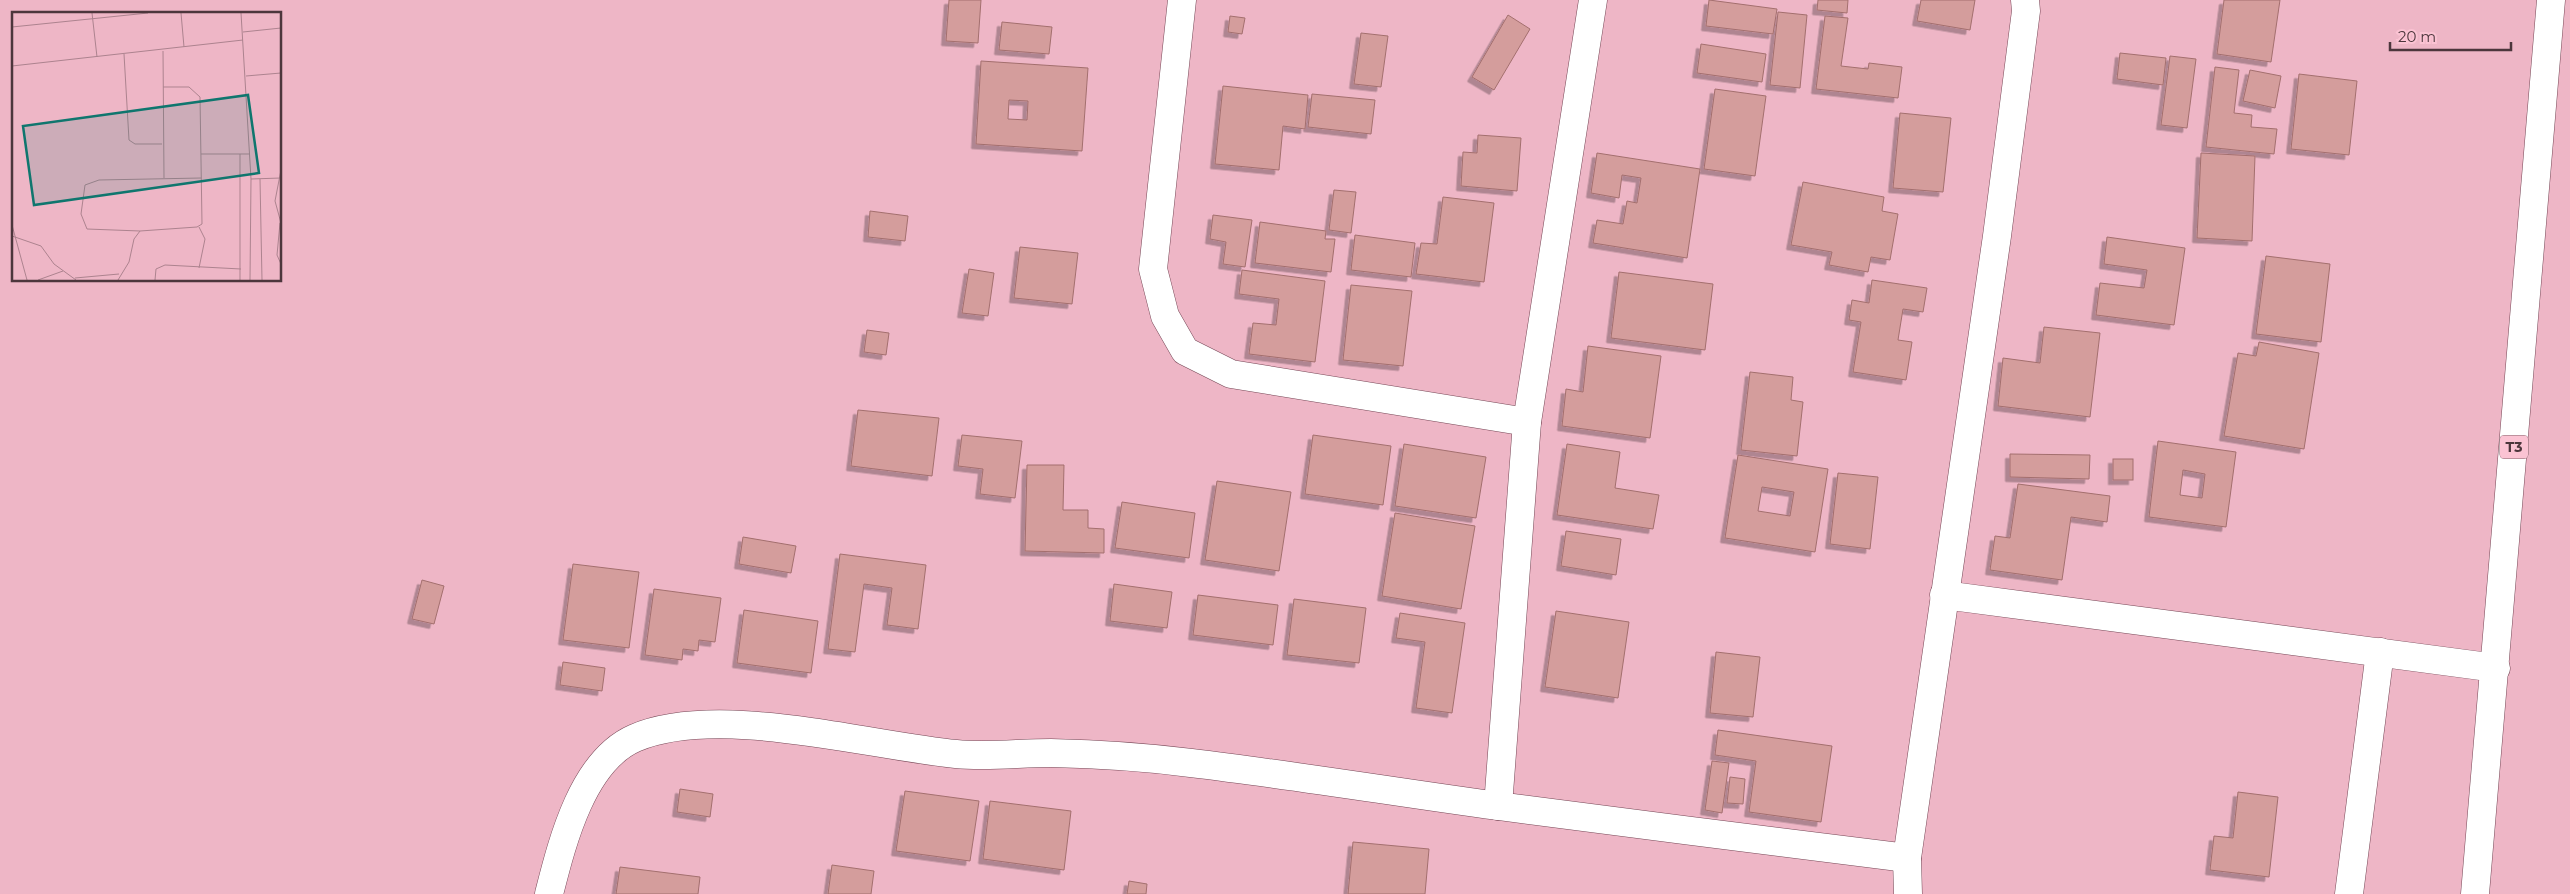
<svg xmlns="http://www.w3.org/2000/svg" width="2570" height="894" font-family="Montserrat,sans-serif">
	<style>
		.building { fill: #d49d9c; stroke: #a36f6e; fill-rule: evenodd; filter: url(#shadow) }
		.lines { fill: none; stroke-linecap: round; stroke-linejoin: round }
		.minor-casing { stroke: #764756; stroke-width: 29 }
		.trunk-casing { stroke: #764756; stroke-width: 29 }
		.minor { stroke: #fff; stroke-width: 28 }
		.trunk { stroke: #fff; stroke-width: 28 }
		.labels { text-anchor: middle; stroke-width: 4.5; stroke-linejoin: round; paint-order: stroke }
		.shield { fill: #fbc3d3; stroke: #806069; stroke-width: 1 }
		.shield-label { font-size: 14px; font-weight: bold; fill: #4c363c }
		.inset-road { fill: none; stroke: #ad838f; stroke-width: 1 }
		.view { fill: #0f766e; fill-opacity: 0.15; stroke: #0f766e; stroke-width: 2.5 }
		.inset-edge { fill: none; stroke: #4c363c; stroke-width: 2.5 }
	</style>
	<defs>
		<filter id="shadow"><feDropShadow dx="-4.5" dy="4.5" stdDeviation="0" flood-color="#0004"/></filter>
	</defs>
	<rect width="100%" height="100%" fill="#eeb6c6"/>
	<g class="building">
		<polygon points="949,0 981,0 978,43 946,41"/>
		<polygon points="1709,0 1777,9 1773,34 1706,26"/>
		<polygon points="1818,0 1848,0 1847,13 1817,10"/>
		<polygon points="1921,0 1975,0 1970,30 1917,21"/>
		<polygon points="2224,0 2280,0 2271,62 2217,54"/>
		<polygon points="1778,12 1807,15 1800,88 1770,85"/>
		<polygon points="1508,15 1530,29 1494,90 1472,77"/>
		<polygon points="1230,16 1245,18 1242,34 1228,32"/>
		<polygon points="1825,16 1848,18 1841,66 1868,69 1869,63 1902,67 1898,98 1816,89"/>
		<polygon points="1002,22 1052,27 1049,54 999,50"/>
		<polygon points="1361,33 1388,36 1381,87 1354,84"/>
		<polygon points="1701,44 1766,54 1762,82 1697,73"/>
		<polygon points="2120,53 2166,58 2163,85 2117,79"/>
		<polygon points="2170,56 2196,59 2187,128 2161,125"/>
		<path d="M981,61L1088,68L1082,151L976,144ZM1009,100L1028,101L1027,120L1008,119Z"/>
		<polygon points="2215,67 2239,70 2234,113 2252,115 2251,127 2277,129 2274,154 2206,147"/>
		<polygon points="2250,70 2281,76 2275,108 2243,101"/>
		<polygon points="2299,74 2357,81 2349,155 2291,149"/>
		<polygon points="1223,86 1308,95 1305,129 1283,126 1279,170 1215,164"/>
		<polygon points="1715,89 1766,96 1755,176 1704,169"/>
		<polygon points="1312,94 1375,100 1371,134 1308,127"/>
		<polygon points="1900,113 1951,118 1943,192 1893,188"/>
		<polygon points="1478,135 1521,138 1517,191 1461,186 1463,152 1477,153"/>
		<polygon points="1597,153 1700,169 1687,258 1593,243 1597,220 1623,224 1627,201 1637,203 1641,178 1622,175 1619,198 1591,193"/>
		<polygon points="2201,153 2255,156 2252,241 2197,238"/>
		<polygon points="1803,182 1884,197 1882,211 1898,214 1890,260 1871,257 1868,272 1829,265 1832,252 1791,245"/>
		<polygon points="1334,190 1356,192 1351,233 1329,230"/>
		<polygon points="1443,197 1494,203 1484,282 1416,274 1421,243 1437,244"/>
		<polygon points="870,211 908,216 905,241 868,237"/>
		<polygon points="1213,215 1252,220 1245,267 1223,264 1226,242 1210,239"/>
		<polygon points="1260,222 1326,231 1325,239 1335,239 1331,272 1255,263"/>
		<polygon points="1355,235 1415,243 1411,277 1351,270"/>
		<polygon points="2107,237 2185,248 2174,325 2096,315 2100,283 2144,288 2147,270 2104,264"/>
		<polygon points="1020,247 1078,253 1072,304 1014,298"/>
		<polygon points="2266,256 2330,264 2321,342 2256,334"/>
		<polygon points="969,269 994,273 988,316 962,313"/>
		<polygon points="1242,270 1325,281 1315,362 1249,354 1253,323 1276,325 1279,299 1239,294"/>
		<polygon points="1619,272 1713,284 1705,350 1611,338"/>
		<polygon points="1872,280 1927,288 1923,312 1903,309 1898,340 1912,342 1906,380 1853,372 1861,322 1849,320 1852,300 1869,303"/>
		<polygon points="1351,285 1412,291 1403,366 1343,360"/>
		<polygon points="2044,327 2100,333 2090,417 1998,406 2003,358 2040,363"/>
		<polygon points="867,330 889,333 886,355 864,352"/>
		<polygon points="2259,342 2319,353 2304,449 2224,436 2238,353 2256,356"/>
		<polygon points="1588,346 1661,356 1650,438 1562,426 1566,389 1583,392"/>
		<polygon points="1750,372 1793,377 1791,400 1803,402 1797,456 1741,450"/>
		<polygon points="858,410 939,418 932,476 851,466"/>
		<polygon points="962,435 1022,441 1015,498 980,494 983,469 958,466"/>
		<polygon points="1313,435 1391,446 1383,505 1305,494"/>
		<path d="M2158,441L2236,452L2226,527L2149,517ZM2183,470L2205,474L2202,498L2180,495Z"/>
		<polygon points="1404,444 1486,457 1476,518 1395,506"/>
		<polygon points="1567,444 1620,452 1615,488 1659,495 1653,529 1557,515"/>
		<polygon points="2010,454 2090,455 2089,479 2010,477"/>
		<path d="M1738,455L1828,469L1815,552L1725,538ZM1762,487L1794,492L1790,516L1758,511Z"/>
		<rect x="2113" y="459" width="20" height="21"/>
		<polygon points="1027,465 1064,465 1063,510 1088,510 1088,528 1104,529 1104,553 1025,551"/>
		<polygon points="1838,473 1878,477 1870,549 1830,544"/>
		<polygon points="1217,481 1291,492 1279,571 1205,560"/>
		<polygon points="2018,484 2110,496 2107,522 2071,517 2062,580 1990,570 1995,536 2010,538"/>
		<polygon points="1122,502 1195,513 1189,558 1115,548"/>
		<polygon points="1395,513 1475,526 1461,609 1382,596"/>
		<polygon points="1566,531 1621,539 1616,575 1561,566"/>
		<polygon points="743,537 796,546 791,573 739,564"/>
		<polygon points="840,554 926,565 918,629 887,625 892,588 864,584 855,652 828,649"/>
		<polygon points="573,564 639,572 629,648 563,640"/>
		<polygon points="422,580 444,586 434,624 412,619"/>
		<polygon points="1114,584 1172,592 1167,628 1110,621"/>
		<polygon points="654,589 721,598 715,642 699,640 698,651 683,649 682,660 645,655"/>
		<polygon points="1198,595 1278,605 1273,645 1193,635"/>
		<polygon points="1294,599 1366,608 1359,663 1287,655"/>
		<polygon points="744,610 818,621 811,673 737,663"/>
		<polygon points="1556,611 1629,622 1618,698 1545,687"/>
		<polygon points="1400,613 1465,623 1452,713 1416,708 1425,642 1396,638"/>
		<polygon points="1716,652 1760,657 1753,717 1710,713"/>
		<polygon points="563,662 605,668 602,691 560,685"/>
		<polygon points="1718,730 1832,746 1821,822 1749,812 1756,761 1715,755"/>
		<polygon points="1712,761 1729,763 1722,813 1705,810"/>
		<polygon points="1730,777 1745,779 1743,804 1727,803"/>
		<polygon points="680,789 713,794 710,817 677,812"/>
		<polygon points="905,791 979,801 970,861 896,851"/>
		<polygon points="2238,792 2278,797 2269,877 2210,870 2214,836 2233,838"/>
		<polygon points="990,801 1071,811 1064,870 983,859"/>
		<polygon points="1353,842 1429,849 1425,894 1348,894"/>
		<polygon points="832,865 874,871 871,894 828,894"/>
		<polygon points="620,867 700,877 698,894 616,894"/>
		<polygon points="1129,881 1147,884 1146,894 1127,894"/>
	</g>
	<g class="lines">
		<defs>
			<g id="minor">
				<polyline points="1182,0 1153,269 1165,316 1185,351 1231,374 1527,422"/>
				<polyline points="1944,595 2496,668"/>
				<polyline points="1498,806 1527,422 1593,0"/>
				<path d="M549,894C562,843 582,761 635,738C717,703 866,745 956,754C987,757 1020,753 1051,753C1097,754 1145,757 1191,763C1293,775 1395,792 1498,806C1634,824 1771,841 1907,858"/>
				<polyline points="1908,894 1907,858 1997,236 2026,11 2025,0"/>
				<polyline points="2349,894 2380,652"/>
			</g>
			<polyline id="trunk" points="2475,894 2551,0"/>
		</defs>
		<use href="#minor" class="minor-casing"/>
		<use href="#trunk" class="trunk-casing"/>
		<use href="#minor" class="minor"/>
		<use href="#trunk" class="trunk"/>
	</g>
	<g class="labels">
		<rect class="shield" x="2500" y="435.5" width="28" height="23" rx="4"/>
		<g class="shield-label">
			<text x="2514" y="452">T3</text>
		</g>
	</g>
	<g transform="translate(12 12)">
		<rect width="269" height="269" fill="#eeb6c6"/>
		<path class="inset-road" d="M80,1L85,45M169,1L172,35M229,1L239,167L238,268M0,15L136,1M231,20L269,16M151,39L152,166M112,42L117,128L123,132H150M0,54L231,28M234,64L269,61M189,142H238M228,142V268M269,158L263,189L269,211M239,167L269,166M248,167L250,268M268,211L265,243L269,252M0,213L15,268M128,219L75,217L69,202L73,173L87,168L189,166M0,224L29,234L42,252L64,268M187,256L193,227L187,215M63,266L107,262M26,268L51,259M106,268L117,250L122,227L128,219L185,215L190,212L188,85L177,75H151M143,268L144,257L153,253L229,257"/>
		<path class="view" d="M236,83L247,161L22,193L11,114Z"/>
		<rect width="269" height="269" class="inset-edge"/>
	</g>
	<path d="M2390 42v8h121v-8" fill="none" stroke="#4c363c" stroke-width="2.5"/>
	<text x="2398" y="42" font-size="15" fill="#4c363c" stroke="#fbc3d3" stroke-width="4" paint-order="stroke">20 m</text>
</svg>
